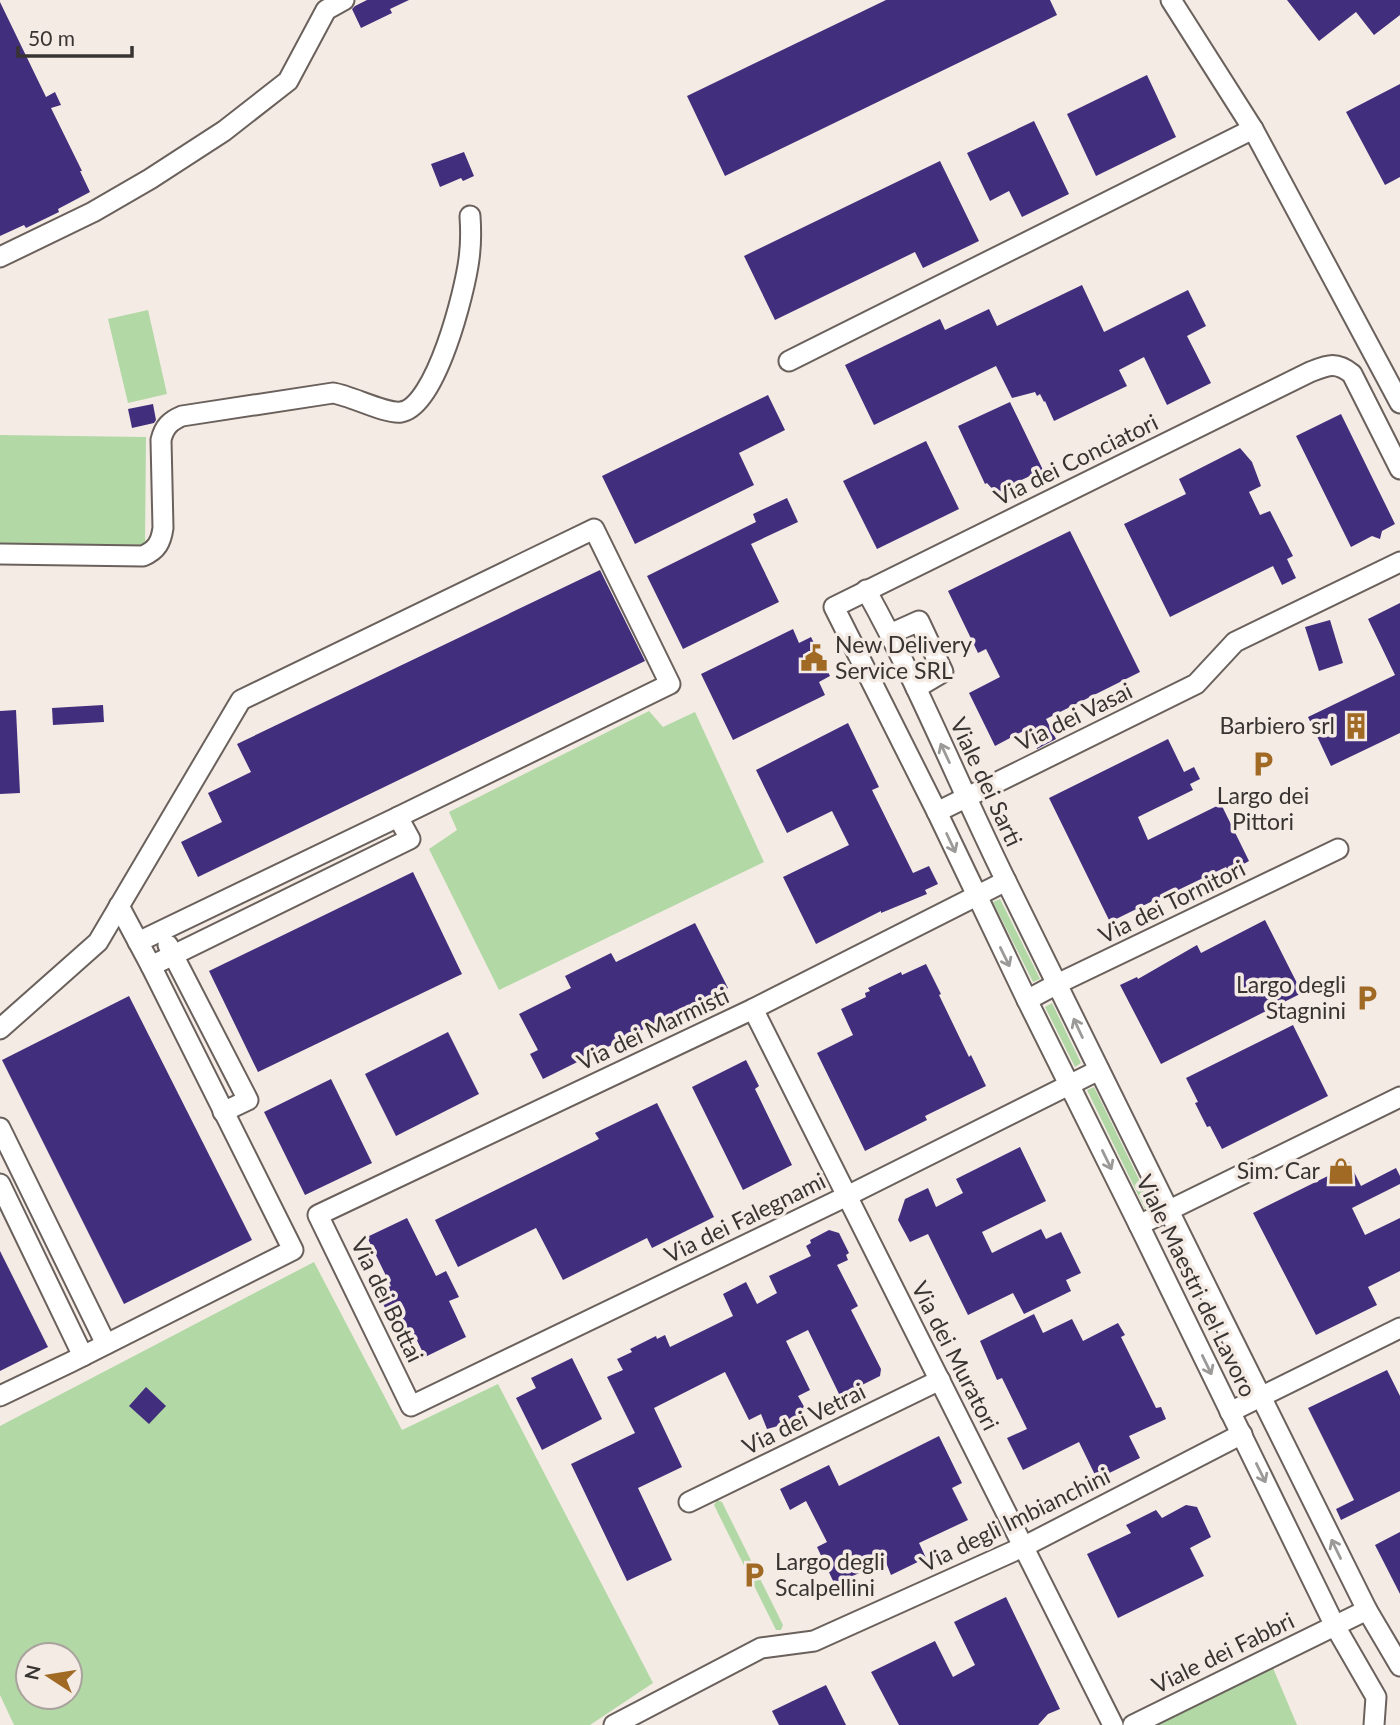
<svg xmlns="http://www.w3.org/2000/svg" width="1400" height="1725" font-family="Lato,sans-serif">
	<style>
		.green { fill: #b1d8a5; fill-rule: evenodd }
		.building { fill: #412e7c }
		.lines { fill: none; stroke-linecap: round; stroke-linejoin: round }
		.minor-casing { stroke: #6a615c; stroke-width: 23 }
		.minor { stroke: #fff; stroke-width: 19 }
		.oneway { stroke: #9c9a98 }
		.labels { text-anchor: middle; stroke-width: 7; stroke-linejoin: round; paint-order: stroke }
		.street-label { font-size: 23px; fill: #383432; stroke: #f5ebe5 }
		.poi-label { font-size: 23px; fill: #383432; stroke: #f5ebe5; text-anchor: end }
	</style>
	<rect width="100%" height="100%" fill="#f5ebe5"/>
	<g class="green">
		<polygon points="148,310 167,394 128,403 108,319"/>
		<polygon points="0,435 146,437 145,545 0,544"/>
		<polygon points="649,711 663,727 695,712 764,862 499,990 429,849 457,830 449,812"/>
		<polygon points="1000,899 1040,979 1033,982 993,902"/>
		<polygon points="1052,1003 1081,1063 1075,1067 1045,1007"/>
		<polygon points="1094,1087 1152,1206 1145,1209 1087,1090"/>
		<path d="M314,1262L402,1430L498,1384L653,1683L590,1725H14L0,1695V1426ZM28,1655H70V1697H28Z"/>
		<polygon points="717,1500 722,1502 783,1625 781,1630 776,1630 714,1505"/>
		<polygon points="1273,1668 1297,1725 1158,1725"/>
	</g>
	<g class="building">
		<polygon points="367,0 409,0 390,9 392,13 361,28 352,9 355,6"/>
		<polygon points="886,0 1050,0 1057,15 725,176 687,96"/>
		<polygon points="1287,0 1400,0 1400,15 1374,35 1356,12 1319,41"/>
		<polygon points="0,2 46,97 55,92 61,105 51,108 82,171 80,171 90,192 58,209 59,212 26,228 24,225 0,236"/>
		<polygon points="1147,75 1176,137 1096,176 1067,114"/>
		<polygon points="1400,84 1400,177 1385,185 1346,112"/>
		<polygon points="1034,121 1069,194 1022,217 1009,191 990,201 967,153"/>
		<polygon points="464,152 474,176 463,181 461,178 440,187 431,164"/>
		<polygon points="940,161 979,241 923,268 915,252 775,320 744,256"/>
		<polygon points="1082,285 1104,332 1188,290 1206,326 1187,336 1211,383 1167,405 1144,357 1119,370 1127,386 1054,421 1045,401 1044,402 1040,394 1037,396 1035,392 1012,398 996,366 874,425 845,365 940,319 945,330 989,309 997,326"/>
		<polygon points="768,395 785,430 739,453 754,485 635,544 602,476"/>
		<polygon points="1010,402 1043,470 1015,483 1014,486 996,493 987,483 985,484 958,426"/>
		<polygon points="153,404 156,420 154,423 132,428 128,409"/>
		<polygon points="1341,414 1395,524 1382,531 1380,539 1372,536 1351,547 1296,436"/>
		<polygon points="926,441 959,509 877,549 843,481"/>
		<polygon points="1240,448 1252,462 1261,486 1249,492 1260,515 1270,511 1293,556 1287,559 1296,578 1282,585 1273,566 1170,617 1124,524 1186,494 1179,479"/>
		<polygon points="787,498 798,522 751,544 779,602 683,649 647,576 756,522 753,514"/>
		<polygon points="1070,531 1140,672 1046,719 1056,739 1037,749 1027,729 995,746 969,693 1000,677 986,649 978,653 948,591"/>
		<polygon points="600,570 645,661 198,877 181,842 222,822 208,793 251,772 237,744"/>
		<polygon points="1400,603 1400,733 1331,766 1308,717 1395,675 1368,619"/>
		<polygon points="1330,620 1343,663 1319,671 1305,627"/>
		<polygon points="793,629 799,643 811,637 830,676 819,682 825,695 733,740 701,674"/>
		<polygon points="103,705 104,722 53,725 52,708"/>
		<polygon points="16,710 20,793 0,794 0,711"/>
		<polygon points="848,723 879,787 872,790 913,873 929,866 938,884 925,890 927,894 881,913 881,911 816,944 783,877 849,845 832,811 787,833 756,770"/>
		<polygon points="1168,739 1184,772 1194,767 1200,779 1190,784 1193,790 1138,817 1148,840 1221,804 1249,861 1229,872 1226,867 1174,892 1173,891 1110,922 1049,798"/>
		<polygon points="413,872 462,974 258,1072 209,971"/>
		<polygon points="1265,920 1302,993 1161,1064 1120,985 1137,977 1138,979 1197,945 1201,953"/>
		<polygon points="695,923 728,988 688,1008 684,1013 676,1018 651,1030 644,1029 543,1079 530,1054 538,1050 519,1014 571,988 565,976 611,953 616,962"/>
		<polygon points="926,964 941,994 939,995 969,1057 971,1055 986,1086 925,1116 927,1120 865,1151 817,1053 853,1035 841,1009 866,997 865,993 870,991 868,988 901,972 902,975"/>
		<polygon points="129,996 252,1240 124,1304 2,1060"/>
		<polygon points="1293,1025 1328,1096 1222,1149 1210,1126 1207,1127 1195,1103 1198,1102 1186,1078"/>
		<polygon points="448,1032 479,1094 396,1136 365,1074"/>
		<polygon points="746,1060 759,1086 755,1089 792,1165 743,1190 692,1087"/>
		<polygon points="331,1079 372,1163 305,1195 264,1112"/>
		<polygon points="657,1103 714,1217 652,1248 647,1238 563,1280 536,1228 458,1267 435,1220 599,1139 595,1133"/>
		<polygon points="1020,1147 1046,1201 982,1232 992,1253 1041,1229 1046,1239 1061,1232 1081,1273 1066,1280 1071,1291 1024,1314 1013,1293 968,1315 928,1234 910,1242 898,1220 905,1199 928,1188 936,1207 963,1193 956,1179"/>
		<polygon points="1349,1162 1361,1186 1396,1168 1400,1176 1400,1184 1352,1208 1365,1235 1400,1218 1400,1271 1368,1287 1377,1305 1316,1335 1253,1213 1336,1172 1335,1170"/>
		<polygon points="407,1218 436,1276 446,1271 459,1297 449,1301 466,1337 425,1357 411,1328 398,1335 377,1291 391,1286 367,1237"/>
		<polygon points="829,1230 839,1233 849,1253 846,1255 848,1260 837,1265 858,1306 851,1310 881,1369 880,1376 840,1396 808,1330 786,1341 810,1390 798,1396 806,1410 804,1411 805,1414 798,1416 789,1423 767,1429 761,1414 749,1420 725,1372 654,1408 682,1467 638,1488 672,1560 627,1581 571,1464 635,1433 607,1377 623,1370 617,1359 632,1352 630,1349 656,1336 657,1339 665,1335 670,1347 733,1316 723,1294 746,1282 757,1304 777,1293 769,1276 811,1256 806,1246 811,1243 810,1240"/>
		<polygon points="0,1251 48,1347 0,1371"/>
		<polygon points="1034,1314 1043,1333 1072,1319 1083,1341 1118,1323 1125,1335 1121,1337 1156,1408 1161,1407 1166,1419 1129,1436 1140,1458 1097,1479 1079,1442 1023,1470 1007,1438 1027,1429 1002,1378 997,1380 980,1341"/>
		<polygon points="572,1358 602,1419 542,1450 516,1398 536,1388 531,1378"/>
		<polygon points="1387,1370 1400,1396 1400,1491 1341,1520 1336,1509 1354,1500 1308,1408"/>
		<polygon points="146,1387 166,1406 149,1424 129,1406"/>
		<polygon points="939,1436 962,1483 952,1488 968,1520 919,1543 926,1558 891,1575 885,1560 835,1585 817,1547 827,1542 806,1501 790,1510 780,1489 829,1465 839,1486"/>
		<polygon points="1186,1505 1197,1507 1211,1537 1190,1548 1204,1576 1118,1618 1087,1554 1131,1533 1126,1525 1156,1510 1162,1518"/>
		<polygon points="1400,1532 1400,1594 1375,1545"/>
		<polygon points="1006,1597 1060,1709 1048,1714 1038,1725 899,1725 871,1672 935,1641 953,1677 975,1665 954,1622"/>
		<polygon points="826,1685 846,1725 779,1725 772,1711"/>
	</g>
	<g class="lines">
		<defs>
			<g id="minor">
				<polyline points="1171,0 1253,129 1400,403"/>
				<polyline points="0,257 93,212 150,179 224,131 288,81 326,10 344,0"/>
				<polyline points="789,361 1253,129"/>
				<path d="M0,554L143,556C157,550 161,542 163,528L161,440C164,427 170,421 182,416L333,393C352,396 385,414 401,412C436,407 465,291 469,259C471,245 471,231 470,216"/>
				<path d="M866,590C919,685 959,786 1007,883C1127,1126 1246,1368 1367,1610L1400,1666"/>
				<polyline points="890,634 919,621 943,672 916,688"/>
				<polyline points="937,812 1196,684 1235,642 1400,562"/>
				<polyline points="1006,881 753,1009 318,1215 411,1406 847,1196 1099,1070"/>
				<polyline points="138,942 398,817 410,839 151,966"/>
				<polyline points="168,945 248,1100 223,1112"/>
				<polyline points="1027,1000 1057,984 1338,849"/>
				<polyline points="753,1009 1113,1725"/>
				<polyline points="0,1029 98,942 241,700 594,529 670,684 398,817"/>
				<polyline points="0,1128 106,1344"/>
				<polyline points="0,1184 83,1356"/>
				<polyline points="1139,1225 1400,1097"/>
				<polyline points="0,1396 71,1362 293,1250 151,966 119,906"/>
				<polyline points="1230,1412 1400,1328"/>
				<polyline points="689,1502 940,1380"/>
				<polyline points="614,1725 761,1648 814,1641 1023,1547 1242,1434"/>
				<polyline points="1133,1725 1367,1610"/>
				<path d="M1374,1725L1376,1697L1335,1626L1139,1225L1027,1000L937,812L834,607L1310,372C1328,365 1336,361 1352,374L1400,469"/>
			</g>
		</defs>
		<use href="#minor" class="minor-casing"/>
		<use href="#minor" class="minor"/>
	</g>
	<defs><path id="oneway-shaft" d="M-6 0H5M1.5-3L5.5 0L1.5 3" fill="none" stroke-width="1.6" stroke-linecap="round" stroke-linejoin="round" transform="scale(1.75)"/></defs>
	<g class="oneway">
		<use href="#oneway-shaft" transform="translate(945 753) rotate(-115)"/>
		<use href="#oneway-shaft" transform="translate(951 843) rotate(65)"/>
		<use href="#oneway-shaft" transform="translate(1005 957) rotate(64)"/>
		<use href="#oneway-shaft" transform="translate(1078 1028) rotate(-115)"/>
		<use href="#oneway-shaft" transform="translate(1107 1160) rotate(64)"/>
		<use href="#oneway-shaft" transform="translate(1207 1365) rotate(64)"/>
		<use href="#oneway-shaft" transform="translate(1261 1473) rotate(64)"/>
		<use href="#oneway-shaft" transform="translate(1336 1549) rotate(-116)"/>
	</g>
	<defs>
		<symbol id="civic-bare" viewBox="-9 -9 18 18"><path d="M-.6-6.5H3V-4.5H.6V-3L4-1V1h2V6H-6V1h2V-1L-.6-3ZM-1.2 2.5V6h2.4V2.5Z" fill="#a06924" stroke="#f5ebe5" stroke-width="2.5" paint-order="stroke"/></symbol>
		<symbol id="building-bare" viewBox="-9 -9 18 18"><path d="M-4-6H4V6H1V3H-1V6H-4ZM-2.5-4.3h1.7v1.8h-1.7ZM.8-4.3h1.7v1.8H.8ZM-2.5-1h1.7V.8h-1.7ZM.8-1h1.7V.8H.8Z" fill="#a06924" stroke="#f5ebe5" stroke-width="2.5" paint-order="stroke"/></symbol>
		<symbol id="parking-bare" viewBox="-9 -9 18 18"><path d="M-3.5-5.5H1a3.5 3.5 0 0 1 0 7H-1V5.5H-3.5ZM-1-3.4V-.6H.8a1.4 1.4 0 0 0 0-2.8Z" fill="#a06924" stroke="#f5ebe5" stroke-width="2.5" paint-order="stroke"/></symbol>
		<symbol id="shop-bare" viewBox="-9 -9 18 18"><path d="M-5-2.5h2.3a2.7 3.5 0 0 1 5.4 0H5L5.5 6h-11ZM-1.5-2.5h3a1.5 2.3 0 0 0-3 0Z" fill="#a06924" stroke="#f5ebe5" stroke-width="2.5" paint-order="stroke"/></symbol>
	</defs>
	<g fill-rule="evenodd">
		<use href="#civic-bare" x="795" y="639" width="38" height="38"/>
		<use href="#building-bare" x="1337" y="707" width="38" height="38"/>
		<use href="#parking-bare" x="1244" y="745" width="38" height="38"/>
		<use href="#parking-bare" x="1348" y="979" width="38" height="38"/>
		<use href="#shop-bare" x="1322" y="1152" width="38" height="38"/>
		<use href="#parking-bare" x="735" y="1556" width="38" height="38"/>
	</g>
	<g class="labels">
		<g class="street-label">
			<text transform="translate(1076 460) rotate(-26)" y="8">Via dei Conciatori</text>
			<text transform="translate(1074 717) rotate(-26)" y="8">Via dei Vasai</text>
			<text transform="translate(986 782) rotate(65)" y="8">Viale dei Sarti</text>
			<text transform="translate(1172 902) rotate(-26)" y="8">Via dei Tornitori</text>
			<text transform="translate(653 1029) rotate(-25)" y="8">Via dei Marmisti</text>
			<text transform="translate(745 1218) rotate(-26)" y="8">Via dei Falegnami</text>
			<text transform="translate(1196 1286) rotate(64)" y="8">Viale Maestri del Lavoro</text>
			<text transform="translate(387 1300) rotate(64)" y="8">Via dei Bottai</text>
			<text transform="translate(955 1356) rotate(63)" y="8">Via dei Muratori</text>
			<text transform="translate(804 1419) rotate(-26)" y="8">Via dei Vetrai</text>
			<text transform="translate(1015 1520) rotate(-26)" y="8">Via degli Imbianchini</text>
			<text transform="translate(1223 1653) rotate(-26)" y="8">Viale dei Fabbri</text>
		</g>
		<g class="poi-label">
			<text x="835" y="653" text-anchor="start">New Delivery<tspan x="835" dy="26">Service SRL</tspan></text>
			<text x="1335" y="734">Barbiero srl</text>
			<text x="1263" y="804" text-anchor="middle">Largo dei<tspan x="1263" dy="26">Pittori</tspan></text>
			<text x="1346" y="993">Largo degli<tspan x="1346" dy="26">Stagnini</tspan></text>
			<text x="1320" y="1179">Sim. Car</text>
			<text x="775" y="1570" text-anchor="start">Largo degli<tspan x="775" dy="26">Scalpellini</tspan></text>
		</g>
	</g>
	<g transform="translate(49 1676) rotate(282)"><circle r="33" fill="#f5ebe5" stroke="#a9a29d" stroke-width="2"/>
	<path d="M0-5L12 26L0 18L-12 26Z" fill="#a06924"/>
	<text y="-10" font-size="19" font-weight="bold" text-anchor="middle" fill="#383432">N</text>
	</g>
	<path d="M18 46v10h114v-10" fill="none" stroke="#383432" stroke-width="3.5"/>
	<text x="28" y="46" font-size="21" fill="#383432" stroke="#f5ebe5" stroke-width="5" paint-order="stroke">50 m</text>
</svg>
